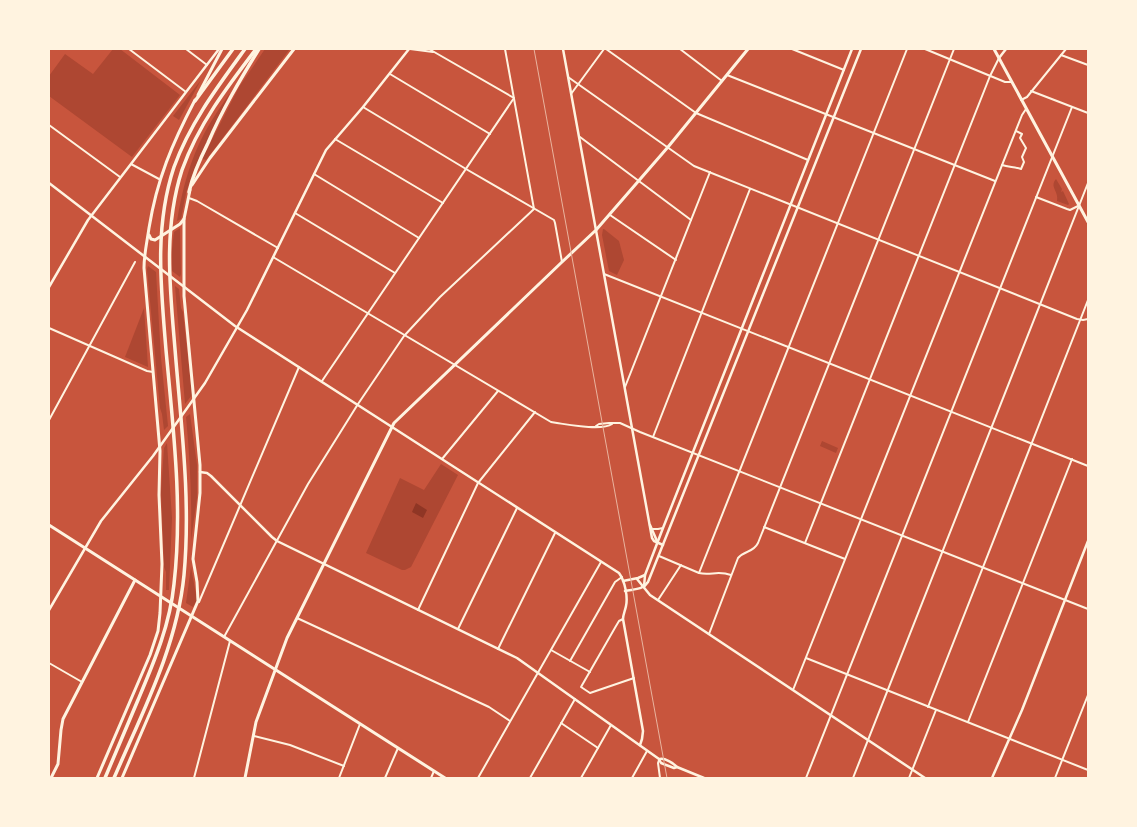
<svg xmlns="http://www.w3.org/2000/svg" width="1137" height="827" font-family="Cabin,sans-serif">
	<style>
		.green { fill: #ae4732 }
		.water { fill: #8f3625 }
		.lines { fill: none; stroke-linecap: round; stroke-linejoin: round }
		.minor { stroke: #fff3e0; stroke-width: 2 }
		.tertiary { stroke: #fff3e0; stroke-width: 2.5 }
		.secondary { stroke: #fff3e0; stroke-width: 3 }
		.primary { stroke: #fff3e0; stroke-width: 3 }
		.motorway { stroke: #fff3e0; stroke-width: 3.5 }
		.rail { stroke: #e9b49f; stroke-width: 1 }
	</style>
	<rect width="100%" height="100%" fill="#c8553d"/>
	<g class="green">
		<polygon points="113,49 120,49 180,95 132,157 49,96 49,76 65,54 93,74"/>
		<polygon points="265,49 290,49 206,160 202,159 239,87"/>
		<polygon points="201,80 179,120 173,116"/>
		<path d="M230,93L193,172L186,193L181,219L177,221C182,190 190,160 205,132C212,119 221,106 230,93Z"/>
		<path d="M1056,179L1062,189L1061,192L1063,191L1069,204L1068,205L1057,201C1059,191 1049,187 1056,179Z"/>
		<polygon points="180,228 181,274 180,277 172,271 172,249 174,232"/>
		<polygon points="603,229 604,229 619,241 624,260 617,275 609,271 602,235"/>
		<polygon points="148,266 156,272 161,358 168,426 164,430 162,414 160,408 147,269"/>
		<polygon points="175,286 179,289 181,308 183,312 192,395 185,404"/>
		<polygon points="144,308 148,367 125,357"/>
		<path d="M190,414L197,465V498L191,541C192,499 190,458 186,417Z"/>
		<polygon points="822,441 838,448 836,453 820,446"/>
		<polygon points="167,443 172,518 169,590 166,590 166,572 164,567 161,492 164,448"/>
		<polygon points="441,464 458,475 411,567 405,570 402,570 366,553 400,478 424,490"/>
		<polygon points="191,567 197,600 193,607 186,603"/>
	</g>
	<polygon class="water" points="416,503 427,510 423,518 412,512"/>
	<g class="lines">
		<g class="minor">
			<polyline points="129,49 186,92"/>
			<polyline points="186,49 207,65"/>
			<polyline points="410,49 433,52"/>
			<polyline points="606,49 696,113 808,160"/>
			<polyline points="680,49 722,81"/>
			<polyline points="792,49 844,70"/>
			<polyline points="925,49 1005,82 1012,82"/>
			<polyline points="1061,55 1088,65"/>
			<polyline points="390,74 490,134"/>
			<polyline points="727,75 995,181"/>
			<polyline points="568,77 694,166 1077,319 1083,320 1088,319"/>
			<polyline points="1031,91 1088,113"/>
			<polyline points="571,94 604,49"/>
			<polyline points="1021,100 1027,97 1066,49"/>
			<polyline points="363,107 466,169 554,220 555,223 562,262"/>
			<polyline points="49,125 120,177"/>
			<polyline points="580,137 691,220"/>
			<polyline points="335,139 443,203"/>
			<polyline points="131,164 159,179"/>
			<path d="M1002,165C1008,167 1014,167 1021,169L1024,162L1022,157L1026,148L1020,138L1022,134L1016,131"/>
			<polyline points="314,174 419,238"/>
			<polyline points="1036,197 1067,209 1070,210 1078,206"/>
			<polyline points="189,198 197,201 278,248"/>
			<polyline points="295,213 395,273"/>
			<polyline points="610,215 676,260"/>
			<path d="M273,257L551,422L557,423C570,425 602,431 612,424"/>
			<polyline points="604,274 1088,466"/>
			<polyline points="49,328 147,371 153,372"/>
			<polyline points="322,381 514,98 429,49"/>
			<polyline points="625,387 710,172"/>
			<polyline points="49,420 135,262"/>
			<polyline points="596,426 599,424 609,423 620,423 640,432 1088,609"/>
			<polyline points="653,437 750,189"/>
			<polyline points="442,459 498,391"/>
			<polyline points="764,527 845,559"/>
			<polyline points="653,529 658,529 663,528"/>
			<polyline points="805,543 990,76 999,58"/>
			<path d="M659,556L699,573C711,576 717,570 731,575"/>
			<polyline points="699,573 907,49"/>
			<polyline points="658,600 681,565"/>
			<polyline points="199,602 299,367"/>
			<polyline points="418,610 478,483 535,412"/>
			<polyline points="297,618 489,707 510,721"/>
			<polyline points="623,619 619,621 616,626 581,687 590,693 634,678"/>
			<polyline points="458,629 517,508"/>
			<path d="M709,634L738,558C745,550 753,553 758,543L954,49"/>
			<polyline points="224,637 308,484 358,404 404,336 440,297 534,209 505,49"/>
			<polyline points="498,649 555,533"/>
			<polyline points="551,650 590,672"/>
			<polyline points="806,658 1088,770"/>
			<polyline points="570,661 615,582 622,577"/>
			<polyline points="49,663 82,682"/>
			<polyline points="793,690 1022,115 1026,109"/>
			<polyline points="928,707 1088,300"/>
			<polyline points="968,722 1072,459"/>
			<polyline points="561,723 598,748"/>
			<polyline points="254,736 290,745 344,766"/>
			<polyline points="659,760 658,763 660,778"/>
			<polyline points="194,778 230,641"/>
			<polyline points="339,778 360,724"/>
			<polyline points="385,778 398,748"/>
			<polyline points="431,778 434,771"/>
			<polyline points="478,778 601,562"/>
			<polyline points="530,778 575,699"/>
			<polyline points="581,778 611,725"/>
			<polyline points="632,778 647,751"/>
			<polyline points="806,778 1072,107"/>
			<polyline points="853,778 1088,183"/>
			<polyline points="909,778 936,710"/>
			<polyline points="1055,778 1088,695"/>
		</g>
		<g class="tertiary">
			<polyline points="563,49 652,538 654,541 663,545"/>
			<polyline points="999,58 1006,49"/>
			<path d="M49,183L235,326L619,573C625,581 628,597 626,606C625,611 623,615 623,619L643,731L642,739L640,745"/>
			<polyline points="49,287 88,220 219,49"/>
			<polyline points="200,472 207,473 211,476 272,537 277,541 517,658 659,759 661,763 674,768 677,767"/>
			<polyline points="650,525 657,541"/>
			<polyline points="637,579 650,595 925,778"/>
			<polyline points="623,581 638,578 645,575"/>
			<polyline points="644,587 645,575 663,528 852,49"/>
			<path d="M625,591C634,589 643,590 648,582L861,49"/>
			<polyline points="49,610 101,521 153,456 205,383 247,310 326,150 363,107 409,49"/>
			<path d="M660,759C665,758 673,763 677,767L704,778"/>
			<polyline points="992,778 1022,710 1088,541"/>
		</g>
		<g class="secondary">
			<polyline points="198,95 222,49"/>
			<polyline points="192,185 210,158 294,49"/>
			<polyline points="149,235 151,239 155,240 180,224 184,219"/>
			<polyline points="51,778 58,764 61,730 63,719 135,580"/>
			<path d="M97,778L150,655L158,631L160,613L162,564L159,495L160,451L144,268C144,254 147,242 149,228C157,179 172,144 195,100"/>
			<polyline points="122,778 198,601 197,582 193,559 200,493 200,465 184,296 184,219 190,190"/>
			<polyline points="245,778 256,722 287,638 394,423 562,262 596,230 668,147 748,49"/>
		</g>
		<g class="primary">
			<polyline points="994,49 1088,222"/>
			<polyline points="49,525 445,778"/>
		</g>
		<g class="motorway">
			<polyline points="195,101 233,49"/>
			<path d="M189,192C193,174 200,159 208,143C222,110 240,80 259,49"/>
			<path d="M105,778C116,752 127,726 138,700C154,662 170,625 174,584C183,506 173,427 166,350C161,288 154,227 174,167C190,123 218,86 245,49"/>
			<path d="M114,778C142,713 177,647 184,575C191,500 181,424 175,349C170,289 163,229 182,170C198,125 227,87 256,49"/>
		</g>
		<polyline class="rail" points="534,49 667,778"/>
	</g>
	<rect width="1137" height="827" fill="none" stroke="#fff3e0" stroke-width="100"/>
</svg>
